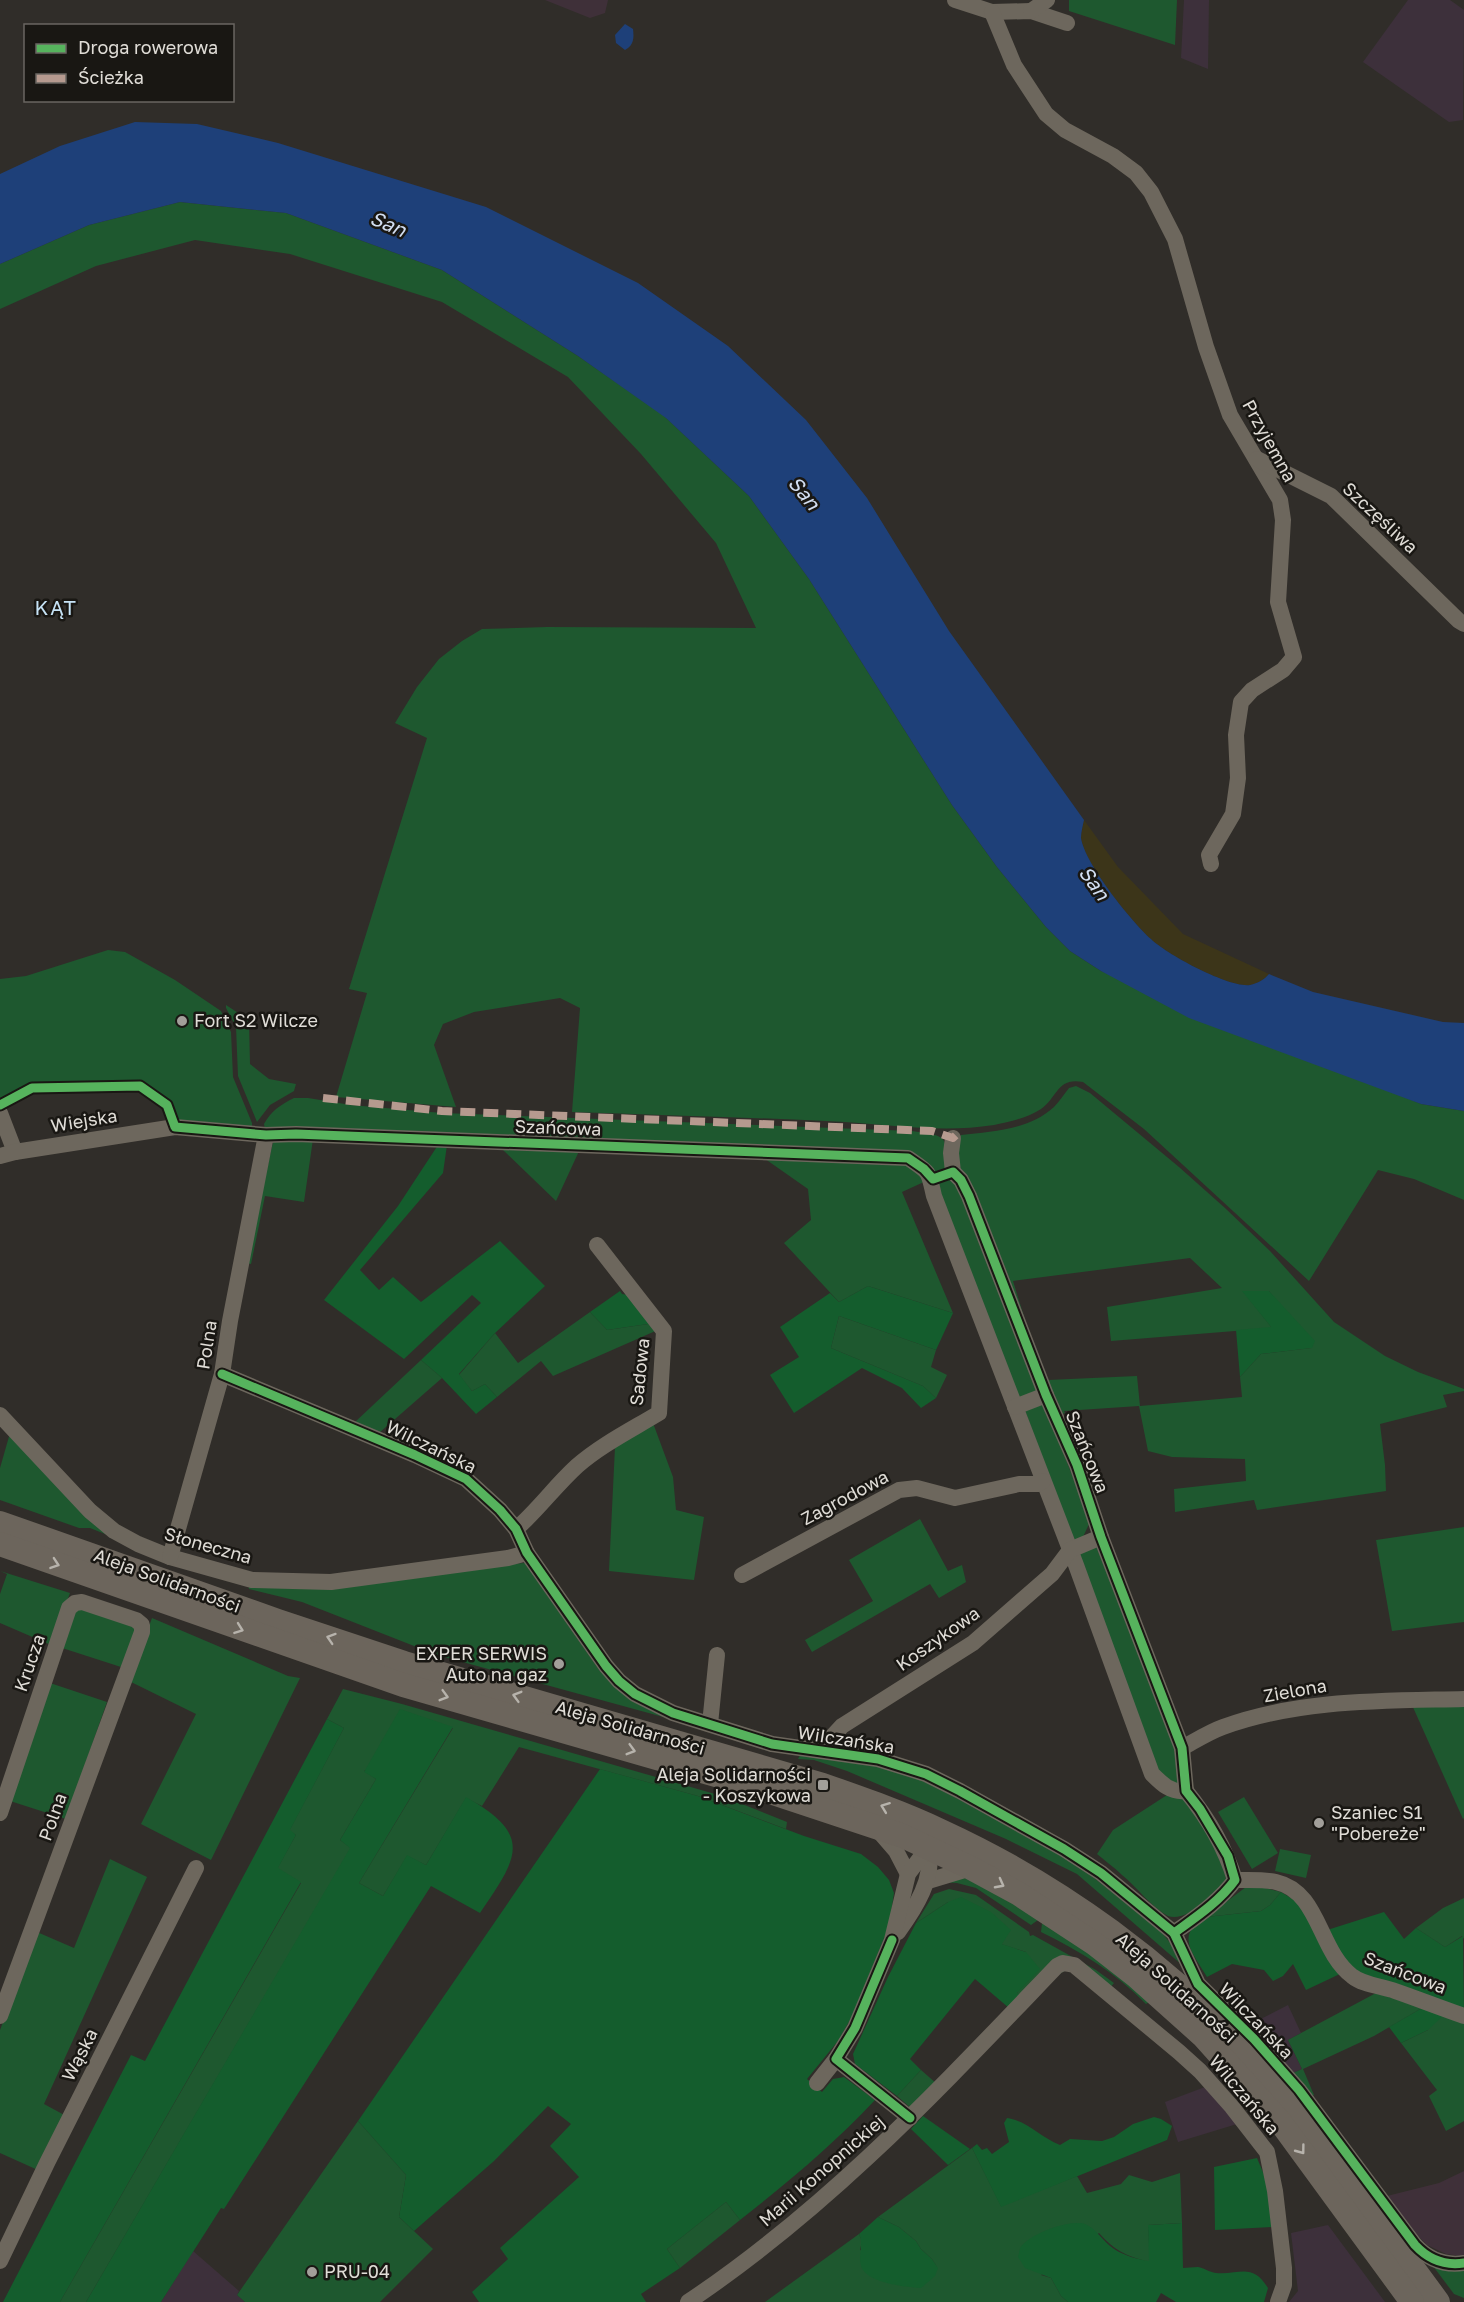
<svg xmlns="http://www.w3.org/2000/svg" width="1464" height="2302" font-family="'Golos Text',sans-serif">
	<style>
		.commercial { fill: #3f3039 }
		.industrial { fill: #3d303b }
		.green { fill: #1e582f; fill-rule: evenodd }
		.forest { fill: #145d2d }
		.sand { fill: #3c3519 }
		.water { fill: #1e4079 }
		.lines { fill: none; stroke-linecap: round; stroke-linejoin: round }
		.minor { stroke: #6d675d; stroke-width: 16 }
		.highway { stroke: #6c655c; stroke-width: 24 }
		.quiet { stroke: #b69a8f; stroke-width: 8; stroke-dasharray: 15 8; stroke-linecap: butt }
		.cycleway-casing { stroke: #191713; stroke-width: 13 }
		.cycleway { stroke: #56b35d; stroke-width: 9 }
		.oneway { stroke: #b7b3ac }
		.poi-dot { fill: #a29f9a; stroke: #191713; stroke-width: 2 }
		.labels { text-anchor: middle; stroke-width: 5; stroke-linejoin: round; paint-order: stroke }
		.street-label { font-size: 18px; fill: #e0ddd7; stroke: #191713 }
		.poi-label { font-size: 18px; fill: #e0ddd7; stroke: #191713; text-anchor: start }
		.water-label { font-size: 20px; font-style: italic; fill: #d2def1; stroke: #191713 }
		.neighbourhood-label { font-size: 20px; letter-spacing: 1.5px; fill: #c6e3f6; stroke: #191713 }
	</style>
	<rect width="100%" height="100%" fill="#302d29"/>
	<g class="commercial">
		<polygon points="545,0 608,0 605,13 590,18"/>
		<polygon points="1464,2171 1464,2255 1462,2256 1446,2254 1427,2245 1410,2228 1387,2196 1439,2183"/>
	</g>
	<g class="industrial">
		<polygon points="1184,0 1209,0 1208,69 1181,58"/>
		<polygon points="1408,0 1450,0 1464,10 1463,120 1449,122 1363,62"/>
		<polygon points="1288,2005 1301,2033 1288,2040 1302,2069 1293,2073 1249,2025"/>
		<polygon points="1205,2087 1237,2124 1178,2142 1165,2102"/>
		<polygon points="1328,2225 1368,2279 1385,2302 1289,2302 1298,2291 1291,2233"/>
		<polygon points="193,2251 239,2291 237,2295 245,2302 161,2302"/>
	</g>
	<g class="green">
		<polygon points="1069,0 1177,0 1175,45 1069,11"/>
		<path d="M180,202L286,213L442,270L578,356L663,415L749,496L809,579L952,805L997,867L1046,927L1070,951L1101,971L1421,1104L1464,1111V1200L1414,1179L1378,1170L1309,1281L1144,1129L1083,1082C1057,1077 1058,1097 1041,1109C1028,1118 1008,1122 994,1125C938,1134 881,1123 826,1121C741,1117 656,1115 572,1112L580,1008L560,998L474,1012L443,1024L434,1045L456,1107L336,1097L367,993L349,989L427,738L395,723L417,687L439,659L462,641L482,629L547,627L756,628L716,543L641,454L568,377L442,302L290,254L195,240L96,266L0,309V264L89,225Z"/>
		<polygon points="108,950 125,952 175,980 221,1011 231,1032 233,1077 252,1123 252,1128 177,1122 171,1104 141,1082 32,1084 4,1099 0,1098 0,979 26,976"/>
		<polygon points="226,1005 249,1020 250,1064 269,1079 296,1084 294,1091 270,1105 257,1122 238,1076 236,1027 226,1008"/>
		<path d="M1076,1086L1090,1093L1179,1167L1225,1208L1270,1251L1334,1322L1385,1356L1418,1372L1464,1389V1391L1443,1395L1447,1407L1380,1424L1385,1465L1386,1491L1257,1510L1254,1500L1175,1512L1174,1489L1246,1481L1245,1459L1172,1457L1148,1451L1139,1406L1064,1411L1065,1413L1060,1415L955,1154L961,1135C993,1131 1029,1130 1054,1107C1060,1101 1064,1094 1069,1088ZM1190,1258L1222,1288L1107,1307L1111,1341L1272,1328L1243,1291H1269L1311,1348L1261,1354L1240,1377L1242,1397L1140,1406L1137,1376L1048,1380L1030,1336L1013,1281Z"/>
		<path d="M294,1098H308L351,1105L442,1113L912,1131C947,1136 948,1135 945,1170L940,1174L933,1172L919,1160L265,1129L264,1124C271,1111 280,1105 294,1098Z"/>
		<polygon points="313,1139 304,1202 265,1196 251,1264 246,1263 273,1142"/>
		<polygon points="501,1148 580,1149 556,1201"/>
		<polygon points="761,1156 904,1161 926,1181 902,1192 953,1313 868,1286 839,1302 784,1243 811,1220 808,1189"/>
		<polygon points="941,1180 949,1180 960,1186 1040,1388 1018,1403 937,1184"/>
		<polygon points="590,1312 607,1330 655,1323 660,1329 553,1376 541,1361 497,1397 485,1384 472,1391 459,1375 495,1333 518,1363"/>
		<polygon points="839,1316 936,1350 931,1367 947,1375 936,1398 923,1386 831,1348"/>
		<polygon points="421,1360 442,1378 379,1433 354,1423"/>
		<polygon points="1044,1402 1090,1522 1082,1539 1073,1542 1024,1408"/>
		<polygon points="653,1423 673,1477 676,1510 704,1517 694,1580 609,1571 615,1447"/>
		<polygon points="10,1433 110,1536 90,1528 79,1528 0,1500 0,1468"/>
		<polygon points="920,1519 948,1571 962,1565 966,1582 939,1598 930,1584 812,1652 805,1640 873,1601 849,1560"/>
		<polygon points="1464,1527 1464,1622 1392,1631 1376,1540"/>
		<polygon points="1096,1546 1174,1739 1179,1784 1160,1779 1078,1559 1082,1549"/>
		<polygon points="525,1563 600,1671 707,1729 437,1655 302,1602 249,1589 248,1583"/>
		<polygon points="0,1571 70,1593 51,1645 0,1623 0,1594 7,1574"/>
		<polygon points="77,1608 132,1623 136,1630 121,1667 59,1647"/>
		<polygon points="152,1618 288,1676 300,1678 211,1860 141,1824 196,1714 129,1681"/>
		<polygon points="47,1682 107,1702 66,1819 7,1800"/>
		<polygon points="343,1689 402,1704 722,1796 787,1822 786,1829 698,1796 519,1747 482,1806 466,1798 426,1865 407,1856 383,1896 359,1883 453,1728 364,1771 376,1779 340,1840 351,1848 86,2302 60,2302 301,1883 277,1869 296,1835 289,1831 344,1728 327,1719"/>
		<polygon points="1464,1701 1464,1818 1463,1819 1412,1705"/>
		<polygon points="800,1755 870,1764 926,1781 1075,1863 1158,1928 1172,1945 1182,1965 1077,1874 1006,1839 847,1771 814,1760 798,1759"/>
		<path d="M1167,1795L1185,1799L1225,1862L1226,1883C1217,1895 1185,1923 1168,1916C1151,1907 1137,1887 1122,1875C1114,1867 1105,1861 1097,1854L1113,1830Z"/>
		<polygon points="1244,1797 1278,1853 1252,1869 1218,1812"/>
		<polygon points="1280,1849 1311,1855 1306,1878 1275,1871"/>
		<polygon points="110,1859 147,1877 44,2104 68,2117 40,2171 0,2153 0,2030 37,1932 74,1948"/>
		<path d="M968,1878L1080,1942L1149,2002L1146,2004C1116,1973 1080,1951 1041,1932L1042,1923L1038,1920L1031,1925L976,1888L957,1883L941,1882L946,1879Z"/>
		<polygon points="1250,1884 1281,1892 1270,1905 1261,1911 1206,1917"/>
		<polygon points="949,1889 976,1895 1029,1932 1030,1936 1033,1935 1096,1970 1114,1983 1109,1989 1077,1964 1020,1996 1017,1994 1026,1952 1001,1944 948,1902 916,1923 934,1894"/>
		<polygon points="1464,1898 1464,1939 1462,1936 1445,1947 1416,1928 1443,1908"/>
		<polygon points="1376,1993 1464,2020 1464,2121 1446,2131 1429,2096 1437,2090 1401,2043 1428,2030 1422,2008 1374,2036 1303,2069 1314,2095 1312,2096 1293,2073 1302,2069 1288,2040"/>
		<polygon points="921,2070 937,2084 912,2109 897,2096"/>
		<polygon points="358,2121 406,2175 399,2217 433,2249 380,2302 245,2302 237,2295"/>
		<path d="M972,2148L1001,2206L1077,2176L1087,2193L1121,2184L1129,2175L1152,2182L1180,2173L1182,2223L1148,2225L1150,2262C1126,2256 1115,2251 1099,2233L1041,2275L1051,2278L1061,2296L1068,2302H765L859,2234L862,2241L860,2250L934,2276L937,2267L932,2259L921,2249L916,2241L899,2227L878,2217Z"/>
		<polygon points="726,2202 740,2220 680,2268 667,2249"/>
		<polygon points="1433,2266 1464,2269 1464,2298 1454,2294"/>
	</g>
	<g class="forest">
		<polygon points="438,1145 447,1145 443,1173 360,1270 379,1290 393,1277 421,1302 500,1241 545,1286 495,1333 459,1374 472,1391 485,1384 497,1397 476,1414 442,1378 421,1360 481,1303 472,1295 404,1359 324,1300 398,1206"/>
		<polygon points="868,1286 953,1313 936,1350 839,1316 831,1348 923,1386 936,1398 921,1408 902,1388 862,1368 794,1413 770,1375 799,1357 780,1327 830,1293 839,1302"/>
		<polygon points="620,1291 622,1294 634,1296 655,1323 607,1330 590,1312"/>
		<polygon points="1242,1291 1269,1291 1315,1341 1312,1348 1261,1354 1240,1377 1236,1330 1271,1327"/>
		<path d="M400,1709L453,1727L359,1883L383,1896L407,1855L426,1865L466,1797C535,1836 517,1858 480,1913L431,1886L224,2209L221,2208L161,2302H86L350,1848L340,1840L376,1779L364,1772Z"/>
		<polygon points="327,1719 344,1728 290,1830 296,1835 278,1868 301,1882 60,2302 3,2302 131,2055 145,2061"/>
		<path d="M600,1769L698,1796L804,1836L861,1854L878,1867L889,1880L894,1893L889,1926L853,2015L838,2041L807,2079L822,2092L833,2079L844,2077L875,2100C834,2144 787,2183 740,2220L726,2202L667,2249L680,2268L641,2294L646,2302H479L472,2292L508,2259L500,2248L579,2177L550,2146L571,2124L548,2106L494,2161L414,2231L399,2217L406,2175L358,2121Z"/>
		<path d="M1281,1892L1301,1904L1342,1973L1306,1990L1293,1964L1283,1976L1273,1981L1264,1970L1232,1964L1207,1977C1193,1953 1174,1935 1206,1917L1261,1911L1270,1905Z"/>
		<polygon points="961,1897 991,1912 1011,1930 1002,1944 1026,1952 1040,1969 1017,1993 1020,1996 1009,2008 975,1979 910,2059 921,2070 897,2096 855,2064 853,2054 888,1977 916,1923 948,1902"/>
		<polygon points="1384,1912 1404,1939 1416,1928 1445,1947 1463,1936 1464,2013 1360,1979 1324,1931"/>
		<polygon points="1422,2008 1444,2015 1428,2030 1401,2043 1389,2027"/>
		<polygon points="923,2116 970,2149 948,2165 911,2129"/>
		<path d="M1154,2117L1161,2119L1172,2126L1167,2140L1001,2207L972,2148L977,2144L982,2150L987,2148L992,2154L1009,2142L1004,2123L1007,2118C1028,2121 1040,2137 1060,2145L1070,2139L1102,2141L1114,2137L1133,2124Z"/>
		<polygon points="1257,2158 1265,2177 1274,2227 1215,2230 1214,2167"/>
		<path d="M878,2217L899,2227L916,2241L921,2249L932,2259L938,2268L935,2276L921,2288C906,2287 866,2283 861,2266C858,2255 864,2244 859,2234Z"/>
		<path d="M1182,2223L1183,2268C1187,2268 1193,2267 1198,2267C1204,2268 1209,2272 1216,2273C1240,2275 1252,2262 1268,2288L1264,2302H1176L1161,2293L1156,2302H1068L1061,2296L1051,2278L1025,2268L1018,2257C1018,2257 1020,2249 1020,2248C1029,2234 1069,2219 1085,2224C1097,2229 1103,2242 1114,2249C1125,2256 1137,2259 1149,2261L1148,2225Z"/>
	</g>
	<path class="sand" d="M1084,820L1118,867L1183,934L1269,974C1264,980 1258,983 1250,985C1229,988 1166,954 1151,939C1131,921 1085,864 1081,838C1081,832 1083,825 1084,820Z"/>
	<g class="water">
		<path d="M625,24L633,29C634,38 634,45 625,50L616,43L615,35Z"/>
		<path d="M135,122L197,124L278,143L486,207L638,283L728,346L806,420L867,498L949,631L1084,820C1083,825 1081,832 1081,838C1085,864 1131,921 1151,939C1166,954 1229,988 1250,985C1258,983 1264,980 1269,974L1313,992L1443,1022L1464,1023V1111L1421,1104L1189,1018L1101,971L1070,951L1046,927L997,867L952,805L809,579L749,496L666,418L578,356L442,270L286,213L180,202L89,225L0,264V174L60,146Z"/>
	</g>
	<g class="lines">
		<g class="minor">
			<polyline points="955,0 992,12 1031,11 1067,23"/>
			<polyline points="1031,11 1047,0"/>
			<polyline points="992,12 1014,65 1046,114 1065,130 1113,156 1136,173 1151,192 1175,239 1206,347 1230,415 1280,500 1283,520 1278,602 1294,657 1283,670 1252,690 1241,702 1236,735 1238,778 1233,814 1209,855 1211,864"/>
			<polyline points="1257,459 1331,496 1459,621 1464,624"/>
			<polyline points="0,1113 15,1152"/>
			<polyline points="953,1138 951,1153 953,1172"/>
			<path d="M0,1156L15,1152L175,1127L266,1135L296,1134L908,1158C931,1174 928,1170 934,1196L1076,1565L1152,1774C1162,1784 1171,1793 1186,1791"/>
			<polyline points="953,1172 961,1180 969,1196 1046,1395 1077,1465 1101,1537 1182,1748 1186,1791"/>
			<path d="M222,1374L415,1455L466,1479L500,1510L516,1529L527,1553L606,1666L619,1681L635,1694L673,1713L772,1744L878,1759L926,1774L960,1791L1064,1849L1101,1873L1174,1933L1198,1984L1254,2039L1299,2090L1415,2245C1428,2259 1444,2266 1464,2263"/>
			<polyline points="1015,1407 1046,1395"/>
			<polyline points="0,1415 90,1511 114,1531 138,1544 170,1557 252,1580 331,1582 508,1558 527,1553"/>
			<path d="M516,1529C538,1510 555,1486 577,1466C601,1445 631,1430 659,1413L664,1331L597,1245"/>
			<polyline points="170,1557 222,1374 230,1321 266,1135"/>
			<polyline points="742,1575 899,1490 917,1488 955,1498 1019,1484 1037,1484 1043,1481"/>
			<polyline points="710,1724 717,1655"/>
			<path d="M1182,1748C1195,1741 1209,1732 1223,1727C1300,1699 1384,1701 1464,1699"/>
			<polyline points="828,1751 830,1739 842,1726 973,1643 1052,1574 1070,1550 1101,1537"/>
			<polyline points="0,1813 69,1608 75,1603 82,1602 136,1620 142,1625 142,1632 0,2016"/>
			<polyline points="877,1829 896,1851 908,1874"/>
			<path d="M1235,1880C1248,1880 1263,1879 1276,1882C1320,1892 1318,1950 1352,1976C1363,1985 1381,1986 1395,1991C1418,1999 1441,2008 1464,2016"/>
			<polyline points="928,1881 971,1868"/>
			<path d="M898,1932C916,1907 934,1879 929,1848"/>
			<path d="M1174,1933C1196,1917 1219,1902 1235,1880C1225,1847 1208,1818 1186,1791"/>
			<polyline points="817,2083 836,2059"/>
			<polyline points="910,2118 836,2059 855,2028 892,1940 908,1874 933,1841"/>
			<polyline points="0,2261 47,2163 196,1868"/>
			<path d="M688,2302C831,2206 939,2089 1057,1966L1063,1963L1074,1965L1179,2052L1200,2071L1232,2107L1267,2152L1275,2191L1284,2268V2285L1278,2302"/>
		</g>
		<g class="highway">
			<path d="M0,1523L278,1621L404,1663L823,1785C863,1799 903,1813 941,1831C1061,1886 1169,1966 1257,2063C1288,2097 1314,2134 1341,2170C1373,2214 1406,2258 1438,2302"/>
			<polyline points="0,1544 403,1685 740,1782 903,1836 971,1868 1019,1894 1095,1944 1136,1976 1203,2036 1281,2123 1412,2302"/>
		</g>
		<polyline class="quiet" points="323,1098 442,1111 932,1131 953,1138 960,1131"/>
		<defs>
			<g id="cycleway">
				<path d="M0,1105L32,1088L140,1086L167,1105L175,1127L266,1135L296,1134L908,1158L924,1169L933,1179L953,1172L961,1180L969,1196L1046,1395L1077,1465L1101,1537L1182,1748L1186,1791L1200,1809L1228,1856L1235,1880C1219,1902 1196,1917 1174,1933"/>
				<path d="M222,1374L415,1455L466,1479L500,1510L516,1529L527,1553L606,1666L619,1681L635,1694L673,1713L772,1744L878,1759L926,1774L960,1791L1064,1849L1101,1873L1174,1933L1198,1984L1254,2039L1299,2090L1415,2245C1428,2259 1444,2266 1464,2263"/>
				<polyline points="892,1940 855,2028 836,2059 910,2118"/>
			</g>
		</defs>
		<use href="#cycleway" class="cycleway-casing"/>
		<use href="#cycleway" class="cycleway"/>
	</g>
	<defs><path id="oneway-chevron" d="M-2-3.5L2.5 0L-2 3.5" fill="none" stroke-width="1.6" stroke-linecap="round" stroke-linejoin="round" transform="scale(1.5)"/></defs>
	<g class="oneway">
		<use href="#oneway-chevron" transform="translate(55 1564) rotate(19)"/>
		<use href="#oneway-chevron" transform="translate(239 1629) rotate(20)"/>
		<use href="#oneway-chevron" transform="translate(331 1638) rotate(-162)"/>
		<use href="#oneway-chevron" transform="translate(444 1696) rotate(16)"/>
		<use href="#oneway-chevron" transform="translate(517 1696) rotate(-164)"/>
		<use href="#oneway-chevron" transform="translate(631 1750) rotate(16)"/>
		<use href="#oneway-chevron" transform="translate(885 1807) rotate(-159)"/>
		<use href="#oneway-chevron" transform="translate(1000 1884) rotate(28)"/>
		<use href="#oneway-chevron" transform="translate(1301 2150) rotate(53)"/>
	</g>
	<g class="poi-dot">
		<circle cx="182" cy="1021" r="6"/>
		<circle cx="559" cy="1664" r="6"/>
		<rect x="817" y="1779" width="12" height="12" rx="3"/>
		<circle cx="1319" cy="1823" r="6"/>
		<circle cx="312" cy="2272" r="6"/>
	</g>
	<g class="labels">
		<g class="street-label">
			<text transform="translate(1269 441) rotate(61)" y="6">Przyjemna</text>
			<text transform="translate(1380 518) rotate(43)" y="6">Szczęśliwa</text>
			<text transform="translate(84 1121) rotate(-9)" y="6">Wiejska</text>
			<text transform="translate(558 1128) rotate(2)" y="6">Szańcowa</text>
			<text transform="translate(207 1345) rotate(-81)" y="6">Polna</text>
			<text transform="translate(640 1372) rotate(-84)" y="6">Sadowa</text>
			<text transform="translate(431 1447) rotate(26)" y="6">WiIczańska</text>
			<text transform="translate(1087 1452) rotate(68)" y="6">Szańcowa</text>
			<text transform="translate(845 1498) rotate(-28)" y="6">Zagrodowa</text>
			<text transform="translate(208 1546) rotate(16)" y="6">Słoneczna</text>
			<text transform="translate(167 1581) rotate(20)" y="6">Aleja Solidarności</text>
			<text transform="translate(938 1639) rotate(-35)" y="6">Koszykowa</text>
			<text transform="translate(30 1663) rotate(-71)" y="6">Krucza</text>
			<text transform="translate(1295 1691) rotate(-10)" y="6">Zielona</text>
			<text transform="translate(630 1728) rotate(16)" y="6">Aleja Solidarności</text>
			<text transform="translate(846 1740) rotate(9)" y="6">WiIczańska</text>
			<text transform="translate(53 1817) rotate(-70)" y="6">Polna</text>
			<text transform="translate(1405 1973) rotate(21)" y="6">Szańcowa</text>
			<text transform="translate(1176 1988) rotate(42)" y="6">Aleja Solidarności</text>
			<text transform="translate(1256 2021) rotate(46)" y="6">WiIczańska</text>
			<text transform="translate(80 2055) rotate(-63)" y="6">Wąska</text>
			<text transform="translate(1244 2095) rotate(50)" y="6">Wilczańska</text>
			<text transform="translate(822 2171) rotate(-41)" y="6">Marii Konopnickiej</text>
		</g>
		<g class="poi-label">
			<text x="194" y="1027">Fort S2 Wilcze</text>
			<text x="547" y="1660" text-anchor="end">EXPER SERWIS<tspan x="547" dy="21">Auto na gaz</tspan></text>
			<text x="811" y="1781" text-anchor="end">Aleja Solidarności<tspan x="811" dy="21">- Koszykowa</tspan></text>
			<text x="1331" y="1819">Szaniec S1<tspan x="1331" dy="21">"Pobereże"</tspan></text>
			<text x="324" y="2278">PRU-04</text>
		</g>
		<g class="water-label">
			<text transform="translate(388 224) rotate(23)" y="7">San</text>
			<text transform="translate(804 493) rotate(51)" y="7">San</text>
			<text transform="translate(1094 883) rotate(54)" y="7">San</text>
		</g>
		<g class="neighbourhood-label">
			<text x="56" y="615">KĄT</text>
		</g>
	</g>
	<rect x="24" y="24" width="210" height="78" fill="#191713" stroke="#696661" stroke-width="1.5"/>
	<rect x="36" y="44" width="30" height="9" fill="#56b35d" stroke="#696661" stroke-width="1.5"/>
	<text x="78" y="54" font-size="18" fill="#e0ddd7">Droga rowerowa</text>
	<rect x="36" y="74" width="30" height="9" fill="#b69a8f" stroke="#696661" stroke-width="1.5"/>
	<text x="78" y="84" font-size="18" fill="#e0ddd7">Ścieżka</text>
</svg>
